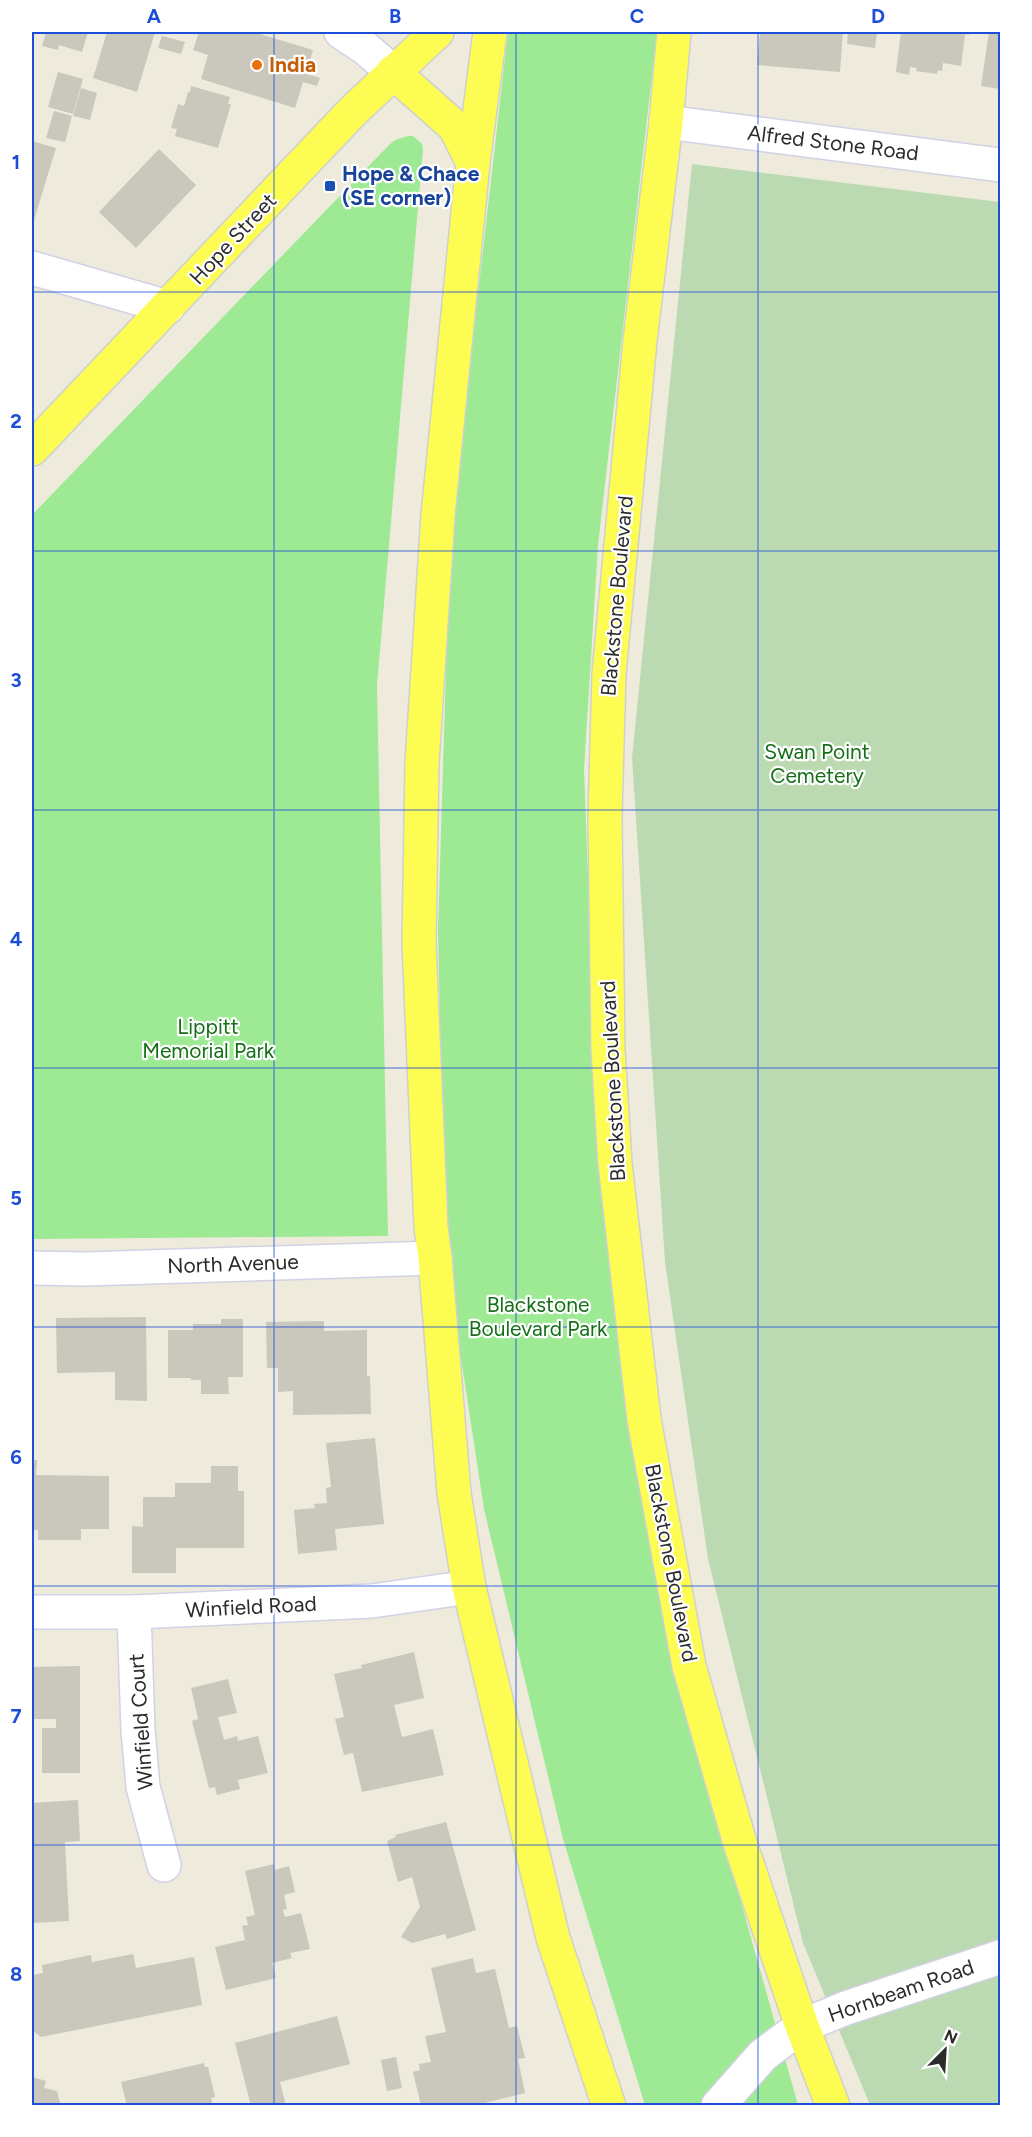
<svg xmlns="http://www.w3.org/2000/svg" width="1032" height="2137" font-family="Figtree,sans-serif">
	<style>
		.green { fill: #9de994 }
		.cemetery { fill: #bcdab2 }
		.building { fill: #cac7bc }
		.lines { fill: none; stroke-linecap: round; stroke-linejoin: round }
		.minor-casing { stroke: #d2d1e5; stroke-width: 36 }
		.major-casing { stroke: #d0d0d0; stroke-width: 36 }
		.minor { stroke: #fff; stroke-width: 33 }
		.major { stroke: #fcfc53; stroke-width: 33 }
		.grid { fill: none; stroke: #1d4ed8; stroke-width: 1.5; stroke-opacity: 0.55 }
		.food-dot { fill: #e8710a; stroke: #fff; stroke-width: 2 }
		.transit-dot { fill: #1a4fb4; stroke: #fff; stroke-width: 2 }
		.labels { text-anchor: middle; stroke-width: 4.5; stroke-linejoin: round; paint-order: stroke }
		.food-label { font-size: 21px; font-weight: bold; fill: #c56008; stroke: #fff; text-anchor: start }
		.street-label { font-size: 21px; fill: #2b2b2b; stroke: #fff }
		.transit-label { font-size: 21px; font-weight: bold; fill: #164399; stroke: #fff; text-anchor: start }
		.park-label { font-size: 21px; fill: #146f17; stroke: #fff }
		.neatline { fill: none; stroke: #1d4ed8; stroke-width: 2 }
		.grid-label { font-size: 20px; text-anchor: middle; font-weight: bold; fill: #1d4ed8 }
	</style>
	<rect width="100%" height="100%" fill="#eeebdc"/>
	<g class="green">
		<polygon points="508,32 657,32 598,545 584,769 591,958 681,1689 798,2105 645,2105 563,1839 484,1509 457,1332 443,1161 438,930 450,538"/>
		<polygon points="408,136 413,136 422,144 423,150 377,685 388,1236 32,1239 32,515 389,145 395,140"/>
	</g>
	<polygon class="cemetery" points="692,164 1000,202 1000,2105 870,2105 803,1943 708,1559 665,1262 632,758"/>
	<g class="building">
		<polygon points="46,32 88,32 82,52 59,45 58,50 42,46"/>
		<polygon points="107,32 155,32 137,92 93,78"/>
		<polygon points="199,32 253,32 313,50 306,74 320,78 317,86 303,82 295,108 201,79 208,55 193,50"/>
		<polygon points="760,32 843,32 840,72 757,65"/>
		<polygon points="848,32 877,32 875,48 847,44"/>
		<polygon points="901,32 970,32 969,35 965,34 961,66 943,63 942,71 938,70 937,74 916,71 917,68 910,67 909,75 896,72"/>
		<polygon points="989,32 1000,32 1000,89 981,86"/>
		<polygon points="162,36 185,42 181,54 158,48"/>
		<polygon points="58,72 83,79 73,114 48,107"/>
		<polygon points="191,86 230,97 228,104 231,104 218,148 175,136 177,129 171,128 178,104 184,106 188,92 190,92"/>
		<polygon points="81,88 97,93 90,120 73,116"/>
		<polygon points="54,111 72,116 65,142 46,138"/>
		<polygon points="32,141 56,148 34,220 32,219"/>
		<polygon points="159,149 196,185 136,248 99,212"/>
		<polygon points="146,1317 147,1401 115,1400 115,1372 57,1373 56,1318"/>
		<polygon points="221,1319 243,1319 243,1377 228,1377 229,1394 201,1394 201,1380 191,1380 191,1378 168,1378 168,1330 193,1330 193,1324 221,1324"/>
		<polygon points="324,1321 324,1331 367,1330 367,1376 370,1376 371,1414 293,1415 293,1391 278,1392 278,1368 267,1368 266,1322"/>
		<polygon points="375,1438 384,1524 335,1529 337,1550 298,1554 294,1510 315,1508 314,1504 327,1503 326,1488 331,1487 326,1443"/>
		<polygon points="32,1460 37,1460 36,1475 109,1476 109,1529 81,1529 81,1540 38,1540 38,1530 32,1530"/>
		<polygon points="211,1466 238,1466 238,1491 244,1491 244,1548 176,1548 176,1573 132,1573 132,1526 143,1527 143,1497 175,1497 175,1483 211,1483"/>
		<polygon points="414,1652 424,1698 394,1705 402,1737 433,1729 444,1775 362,1792 353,1753 344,1755 335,1719 344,1717 334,1674 362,1668 361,1665"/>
		<polygon points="80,1666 80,1773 42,1773 42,1728 56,1728 56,1719 32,1719 32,1667"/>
		<polygon points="228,1679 237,1713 218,1717 224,1740 237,1736 238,1741 258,1736 268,1773 238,1780 240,1789 217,1795 215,1787 209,1788 192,1721 198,1719 191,1688"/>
		<polygon points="78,1800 80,1841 65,1842 69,1921 32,1923 32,1803"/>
		<polygon points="446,1822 476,1930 447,1939 445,1934 412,1943 401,1937 420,1907 412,1877 398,1882 387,1841 396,1837 395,1835"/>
		<polygon points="274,1864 275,1870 289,1866 295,1892 284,1895 287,1909 283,1910 285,1917 301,1913 310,1949 290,1953 292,1958 272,1963 276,1978 226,1990 215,1947 245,1940 242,1926 248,1925 246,1917 255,1915 245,1871"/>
		<polygon points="133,1954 136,1968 194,1957 202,2005 41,2037 32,2030 32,1975 43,1973 42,1965 91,1955 92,1962"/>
		<polygon points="473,1958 476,1973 495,1969 509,2028 517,2026 525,2058 518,2059 525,2093 472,2106 421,2106 413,2072 420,2070 419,2064 431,2062 425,2036 446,2032 431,1968"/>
		<polygon points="337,2016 350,2064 280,2082 286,2106 251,2106 235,2043"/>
		<polygon points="396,2057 402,2088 387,2091 381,2060"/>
		<polygon points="204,2063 205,2067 208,2067 215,2097 211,2098 213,2106 127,2106 121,2082"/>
		<polygon points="32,2077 46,2081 44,2088 57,2091 61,2106 32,2106"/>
	</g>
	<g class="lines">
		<defs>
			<g id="minor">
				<polyline points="341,32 365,48 393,72"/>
				<polyline points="666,122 1000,165"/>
				<polyline points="32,268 168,307"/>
				<polyline points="32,1268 85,1269 435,1258"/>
				<polyline points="32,1612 134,1612 372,1601 469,1587"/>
				<polyline points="134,1612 138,1730 143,1787 164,1865"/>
				<polyline points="718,2106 763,2055 802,2026 846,2008 1000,1957"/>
			</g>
			<g id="major">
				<polyline points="490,32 473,163 438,515 422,763 419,942 431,1227 435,1258 454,1493 469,1587 553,1938 609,2106"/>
				<polyline points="674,32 666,122 640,341 609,674 605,815 608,1049 615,1163 644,1419 689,1666 740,1843 802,2026 833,2106"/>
				<polyline points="393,72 455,127 473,163"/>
				<polyline points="32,449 352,112 437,32"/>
			</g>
		</defs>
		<use href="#minor" class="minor-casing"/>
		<use href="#major" class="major-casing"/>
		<use href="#minor" class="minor"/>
		<use href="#major" class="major"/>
	</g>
	<path class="grid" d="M274,32V2106M516,32V2106M758,32V2106M32,292H1000M32,551H1000M32,810H1000M32,1068H1000M32,1327H1000M32,1586H1000M32,1845H1000"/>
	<circle class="food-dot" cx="257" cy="65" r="6"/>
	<rect class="transit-dot" x="324" y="180" width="12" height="12" rx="3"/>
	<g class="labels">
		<g class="food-label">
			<text x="269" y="72">India</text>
		</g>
		<g class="street-label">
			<text transform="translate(833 143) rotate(7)" y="7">Alfred Stone Road</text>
			<text transform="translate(233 239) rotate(-47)" y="7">Hope Street</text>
			<text transform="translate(617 596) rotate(-85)" y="7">Blackstone Boulevard</text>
			<text transform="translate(613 1081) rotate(-93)" y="7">Blackstone Boulevard</text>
			<text transform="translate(233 1264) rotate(-2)" y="7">North Avenue</text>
			<text transform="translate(671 1563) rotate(79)" y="7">Blackstone Boulevard</text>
			<text transform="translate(251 1607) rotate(-3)" y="7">Winfield Road</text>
			<text transform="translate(141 1722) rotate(-94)" y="7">Winfield Court</text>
			<text transform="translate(901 1991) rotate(-19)" y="7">Hornbeam Road</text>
		</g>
		<g class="transit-label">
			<text x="342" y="181">Hope &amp; Chace<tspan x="342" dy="24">(SE corner)</tspan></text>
		</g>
		<g class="park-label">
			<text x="817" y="759">Swan Point<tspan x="817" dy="24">Cemetery</tspan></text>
			<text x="208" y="1034">Lippitt<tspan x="208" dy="24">Memorial Park</tspan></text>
			<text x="538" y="1312">Blackstone<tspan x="538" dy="24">Boulevard Park</tspan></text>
		</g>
	</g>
	<rect width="1032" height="2137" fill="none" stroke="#ffffff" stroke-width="66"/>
	<g transform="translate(945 2050) rotate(24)" stroke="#ffffff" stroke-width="4.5" paint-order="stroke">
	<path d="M0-4.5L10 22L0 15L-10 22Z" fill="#2b2b2b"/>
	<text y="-9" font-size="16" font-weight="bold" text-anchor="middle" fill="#2b2b2b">N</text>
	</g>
	<rect x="33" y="33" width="966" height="2071" class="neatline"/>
	<g class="grid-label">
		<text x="154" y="23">A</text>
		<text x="395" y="23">B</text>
		<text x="637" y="23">C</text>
		<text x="878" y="23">D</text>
		<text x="16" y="169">1</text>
		<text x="16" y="428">2</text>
		<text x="16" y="687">3</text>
		<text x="16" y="946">4</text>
		<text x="16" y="1205">5</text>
		<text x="16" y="1464">6</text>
		<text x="16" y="1723">7</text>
		<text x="16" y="1981">8</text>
	</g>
</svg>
